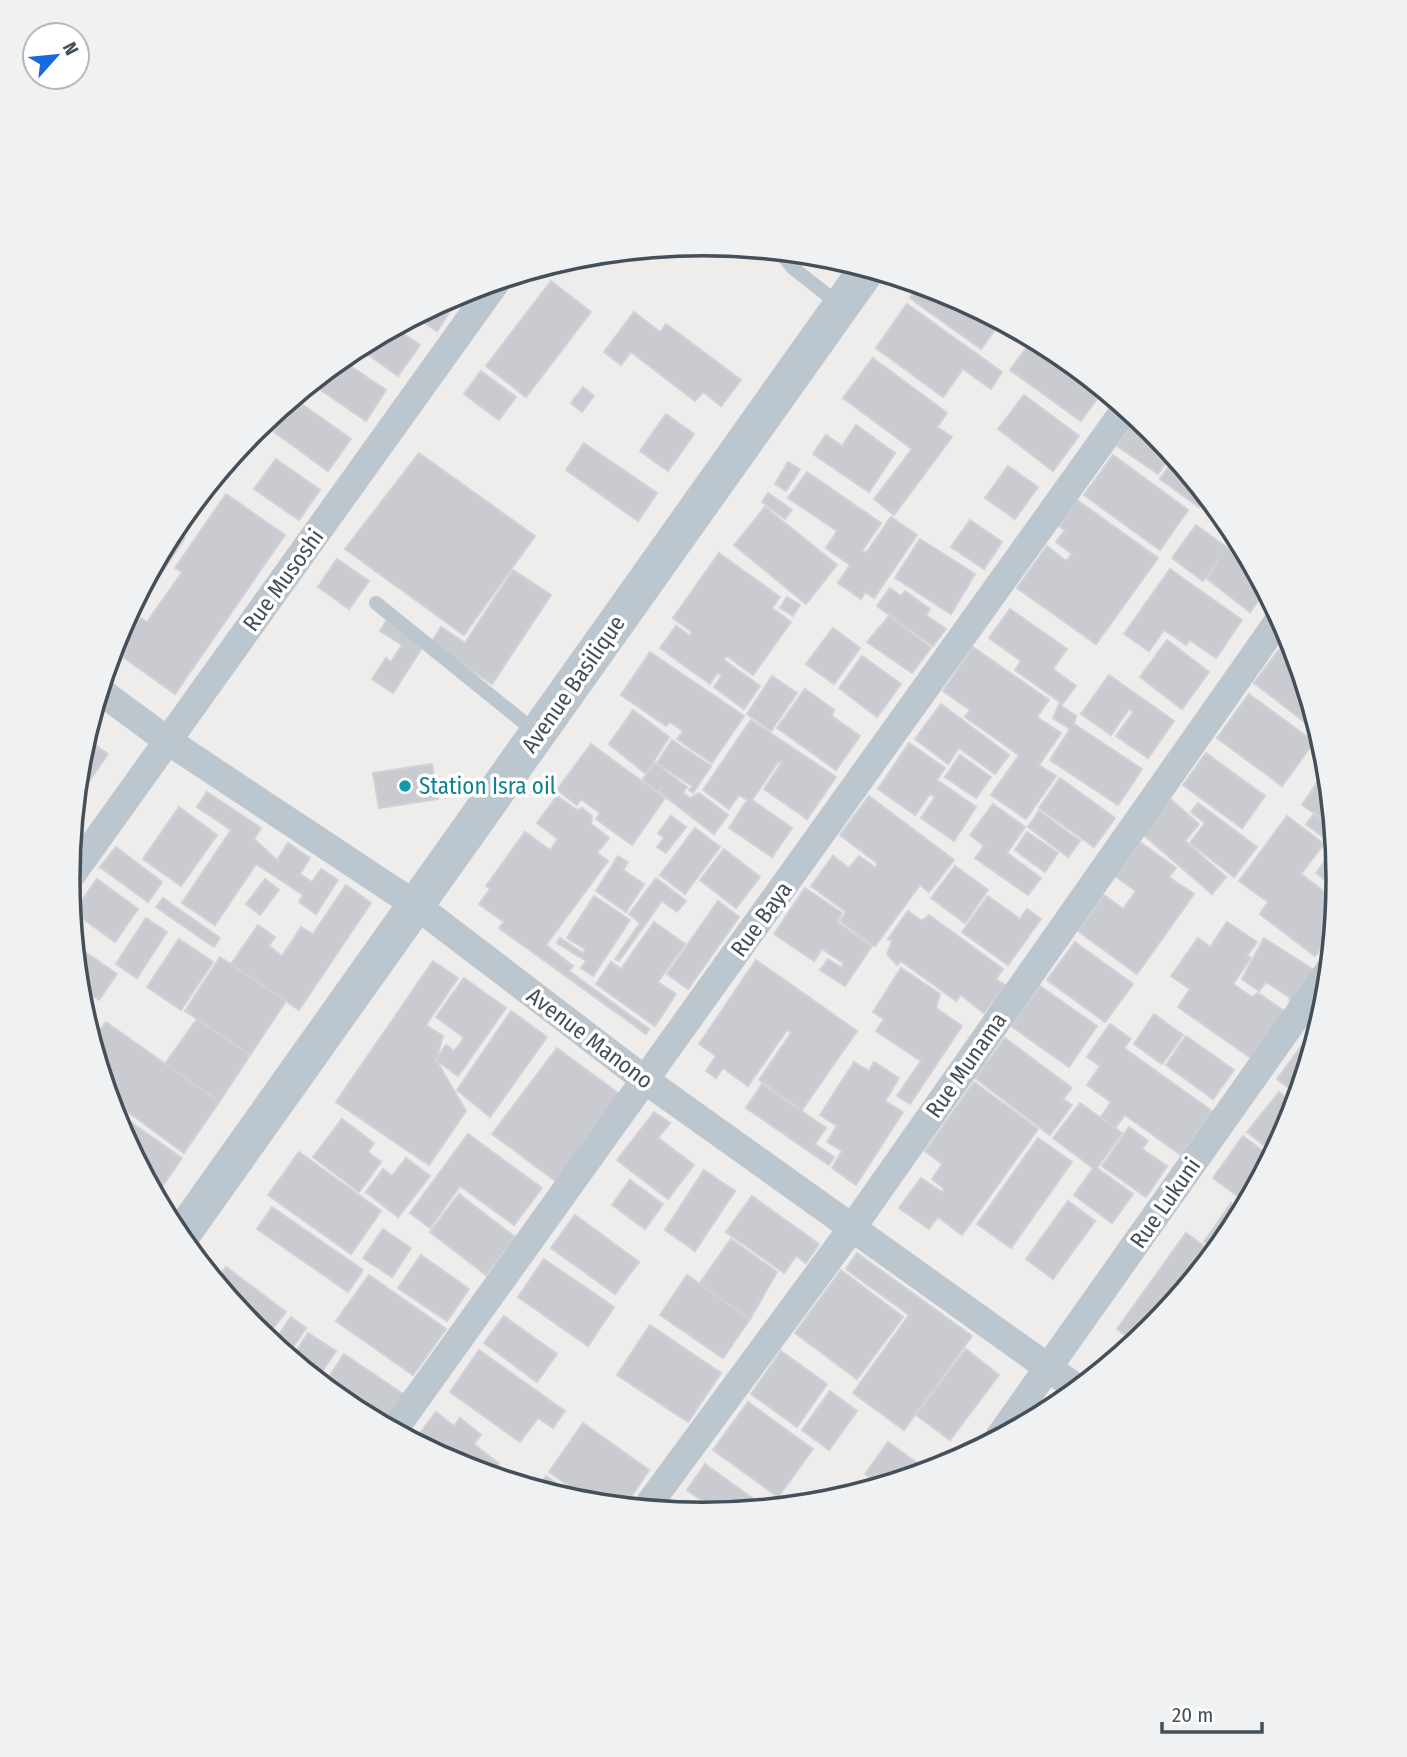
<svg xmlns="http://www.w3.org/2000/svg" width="1407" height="1757" font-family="'Fira Sans Condensed',sans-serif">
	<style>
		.building { fill: #c9cbd1; stroke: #d0d2d8; stroke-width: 2 }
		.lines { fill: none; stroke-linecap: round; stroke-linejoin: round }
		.service { stroke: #bcc6cf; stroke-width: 14 }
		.minor { stroke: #bcc6cf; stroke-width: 28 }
		.tertiary { stroke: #bcc6cf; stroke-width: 37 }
		.culture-dot { fill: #0f9aa8; stroke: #fff; stroke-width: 2.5 }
		.labels { text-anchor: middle; stroke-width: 7; stroke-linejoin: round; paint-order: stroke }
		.street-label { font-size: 23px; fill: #444f59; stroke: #fff }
		.culture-label { font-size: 23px; fill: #0d838f; stroke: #fff; text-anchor: start }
		.rim { fill: none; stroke: #444f59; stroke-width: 3.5 }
	</style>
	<rect width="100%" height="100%" fill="#efecec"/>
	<g class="building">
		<polygon points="551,281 591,312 526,397 486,366"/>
		<polygon points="920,283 947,292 1001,321 981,349 910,298"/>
		<polygon points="457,294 460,296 437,331 415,316"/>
		<polygon points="907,304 1002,372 991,389 963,369 943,397 876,348"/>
		<polygon points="634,312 660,332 666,324 741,380 721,406 703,392 695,401 631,352 621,365 604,352"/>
		<polygon points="394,327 420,345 398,376 359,348 352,358 346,354"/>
		<polygon points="1033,339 1057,351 1104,389 1081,421 1010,370"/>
		<polygon points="873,358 947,413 937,427 952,437 894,515 874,499 912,449 843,398"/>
		<polygon points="340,359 386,390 366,421 312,384"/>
		<polygon points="481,371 516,397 499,420 464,394"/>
		<polygon points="583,387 594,396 582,412 571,403"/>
		<polygon points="1024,395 1079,436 1053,471 998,429"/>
		<polygon points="296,400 351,439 328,471 274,432"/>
		<polygon points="666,414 694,434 668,471 640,451"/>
		<polygon points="1137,416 1172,453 1158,474 1117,446"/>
		<polygon points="856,425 895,453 869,492 813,454 826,435 842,446"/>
		<polygon points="584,443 657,493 638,521 566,470"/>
		<polygon points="419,453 535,536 464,635 345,549"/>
		<polygon points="1113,455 1188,510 1160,550 1084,495"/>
		<polygon points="1175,457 1207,495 1199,507 1160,479"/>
		<polygon points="276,459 320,490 299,520 254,489"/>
		<polygon points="788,462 800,469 786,491 775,484"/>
		<polygon points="1008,466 1038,487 1015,519 985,498"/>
		<polygon points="807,472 881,523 862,551 866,553 891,517 917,535 874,598 865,592 861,599 838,583 850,565 826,548 837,531 788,498"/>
		<polygon points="768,493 792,510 785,519 762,502"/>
		<polygon points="226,494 285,535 175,694 116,652 141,618 147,622 182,572 175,568"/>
		<polygon points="1077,500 1158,558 1096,644 1017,588 1047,546 1066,561 1072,554 1056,542 1065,530 1059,526"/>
		<polygon points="765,507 837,565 806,604 734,545"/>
		<polygon points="1226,519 1232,526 1240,542 1220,527"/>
		<polygon points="970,520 1002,542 984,569 951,547"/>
		<polygon points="1196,525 1255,568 1266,590 1250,612 1207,579 1219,558 1203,581 1172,558"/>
		<polygon points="173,530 185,538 127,625 124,622"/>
		<polygon points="920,539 975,574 951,614 895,578"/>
		<polygon points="719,553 780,597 772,608 791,622 753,675 727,656 724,660 760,686 744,709 714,687 722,675 717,673 710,684 660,648 676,626 690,636 692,632 673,618"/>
		<polygon points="337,559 369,581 349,609 318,587"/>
		<polygon points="1170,569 1242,620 1216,658 1190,640 1186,645 1164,630 1149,651 1124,634"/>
		<polygon points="513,570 551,595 492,684 431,643 441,627 465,643"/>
		<polygon points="890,588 901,596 905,591 930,609 926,615 946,629 933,646 877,606"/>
		<polygon points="787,597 800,605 793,616 780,608"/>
		<polygon points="1010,609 1067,649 1053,669 1076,686 1061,706 1076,716 1074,724 1142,769 1118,805 1050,760 1070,729 1053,718 1060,702 1015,670 1021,661 989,638"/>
		<polygon points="889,616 931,648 912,673 867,642"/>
		<polygon points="387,620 424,645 393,693 372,679 386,658 391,662 402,645 380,631"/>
		<polygon points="833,628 860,648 834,684 806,664"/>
		<polygon points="1167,640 1209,672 1182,709 1140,677"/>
		<polygon points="973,647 1049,700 1037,717 1061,733 1039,765 1056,776 1026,819 991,795 1019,755 965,717 970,710 943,691"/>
		<polygon points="1281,647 1298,660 1318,726 1315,730 1254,683"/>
		<polygon points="650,652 744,716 712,763 677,739 683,731 670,722 666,726 621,695"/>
		<polygon points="862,656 901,684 877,717 839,688"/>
		<polygon points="1109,675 1174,721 1148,758 1116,736 1133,712 1129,709 1111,735 1081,714"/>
		<polygon points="772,676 797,693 771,731 747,714"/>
		<polygon points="805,689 834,710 832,716 860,736 836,770 777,728"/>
		<polygon points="1249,694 1314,742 1282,786 1217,738"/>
		<polygon points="941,704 1009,755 995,774 959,748 948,764 915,739"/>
		<polygon points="633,710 669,737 646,774 609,744"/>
		<polygon points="751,720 836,777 807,819 764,789 782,762 778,762 752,800 792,828 772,857 729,828 747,800 739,795 729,809 703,790"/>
		<polygon points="85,738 108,754 76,800 81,754"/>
		<polygon points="672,740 711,766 693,793 689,790 692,786 657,763"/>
		<polygon points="909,743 945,768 937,780 976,807 954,841 921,818 935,797 930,794 915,815 878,789"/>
		<polygon points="591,744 665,798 632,845 596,819 600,813 581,799 577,805 557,790"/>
		<polygon points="1206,753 1265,796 1242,828 1183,785"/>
		<polygon points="960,755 991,777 976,798 945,777"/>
		<polygon points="655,763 687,787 683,793 690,798 699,793 728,815 714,834 659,792 662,786 658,792 642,780"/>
		<polygon points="432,764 438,799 379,808 373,773"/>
		<polygon points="1328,766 1334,826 1302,805"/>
		<polygon points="1060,778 1115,818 1094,847 1039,808"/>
		<polygon points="207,792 261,828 254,839 277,860 288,843 310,858 300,874 312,882 321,869 338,880 316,914 299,902 303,895 256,864 215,925 182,903 231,830 197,807"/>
		<polygon points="557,796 577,810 582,808 592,816 591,824 609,838 597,853 608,861 546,945 573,966 569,971 649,1029 646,1034 499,928 504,922 479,904 490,889 486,886 525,832 550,850 558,839 537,823"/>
		<polygon points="869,796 954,860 929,892 920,885 875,946 840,921 846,912 811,886 833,856 849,868 859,856 876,868 877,863 840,835"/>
		<polygon points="1168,797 1199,824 1185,841 1226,877 1212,894 1139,831"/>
		<polygon points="1198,803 1257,847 1234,877 1190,843 1205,823 1191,812"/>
		<polygon points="993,804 1025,827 1007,853 1041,878 1028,895 975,858 984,846 970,835"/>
		<polygon points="179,807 217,835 181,886 143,859"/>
		<polygon points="1039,811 1080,841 1068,857 1028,827"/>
		<polygon points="1314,814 1334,829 1335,846 1306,824"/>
		<polygon points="671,816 686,827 666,853 657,847 664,838 658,833"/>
		<polygon points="1287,816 1324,844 1301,874 1337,901 1334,931 1315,956 1260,914 1268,902 1239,881"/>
		<polygon points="695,828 720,847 685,894 660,875"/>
		<polygon points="1027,832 1058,853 1045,872 1015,850"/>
		<polygon points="1140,842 1176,868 1169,877 1194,894 1137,974 1078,931 1104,895 1123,909 1136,891 1115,876"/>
		<polygon points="1336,846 1339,879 1338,889 1316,873"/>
		<polygon points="116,847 162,882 148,902 100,867"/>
		<polygon points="724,849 760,877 736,908 700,880"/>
		<polygon points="618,856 628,862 623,870 644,884 626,912 596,891"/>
		<polygon points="955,866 988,890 965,923 931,898"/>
		<polygon points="656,878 686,901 677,912 662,901 619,961 615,959 640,923 629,914"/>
		<polygon points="97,879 138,909 115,942 74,912"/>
		<polygon points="265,879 279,890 260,915 246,904"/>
		<polygon points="346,885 371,903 299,1010 231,964 258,925 275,937 269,946 282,956 301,927 313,934"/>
		<polygon points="805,888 842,913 837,922 872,946 845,986 820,970 828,959 842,968 843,963 822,949 814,961 774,934"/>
		<polygon points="594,896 630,920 593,976 581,968 586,961 557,943 560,938 583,953 585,949 567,938"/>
		<polygon points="988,896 1020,919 1027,909 1041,919 1008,965 962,932"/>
		<polygon points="163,898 220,938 214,947 156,907"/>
		<polygon points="718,901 739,917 688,989 667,974"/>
		<polygon points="908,911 922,921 929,915 1003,969 996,979 1005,985 984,1013 961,995 956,1001 901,961 897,965 887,954 892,941 888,939"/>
		<polygon points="146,918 167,932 137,978 116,964"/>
		<polygon points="654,922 685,944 658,982 676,994 655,1026 596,984 611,962 621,969"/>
		<polygon points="1227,922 1257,942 1247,956 1251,958 1233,984 1252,997 1258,993 1284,1011 1251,1058 1178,1007 1190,989 1171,976 1198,938 1210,947"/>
		<polygon points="1264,938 1314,970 1291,1006 1289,997 1266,982 1259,991 1242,979"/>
		<polygon points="179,939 213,962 181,1010 147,987"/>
		<polygon points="1075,942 1133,984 1105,1022 1047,980"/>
		<polygon points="75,945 117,974 99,1000 79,987"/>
		<polygon points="220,957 286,1001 250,1055 185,1011"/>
		<polygon points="756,960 857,1031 802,1110 759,1080 791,1033 787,1030 748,1086 723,1068 716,1078 706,1071 716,1056 699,1044"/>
		<polygon points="433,961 458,978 426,1025 443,1036 436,1060 466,1111 429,1165 336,1102"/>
		<polygon points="901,968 940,994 936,1008 962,1026 910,1104 897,1096 921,1061 876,1031 884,1019 873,1012"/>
		<polygon points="464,978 506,1008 458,1076 436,1060 446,1045 454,1051 464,1038 436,1017"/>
		<polygon points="1040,986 1097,1026 1069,1067 1011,1026"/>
		<polygon points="511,1011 547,1037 490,1117 457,1090"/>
		<polygon points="1154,1014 1183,1035 1162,1064 1134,1044"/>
		<polygon points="197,1019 250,1055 219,1102 165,1064"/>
		<polygon points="106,1022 219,1102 184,1153 110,1099 92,1042"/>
		<polygon points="1110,1024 1131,1039 1124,1048 1212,1111 1181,1155 1125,1115 1115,1128 1101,1117 1111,1102 1087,1085 1100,1066 1087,1057"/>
		<polygon points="1311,1033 1316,1036 1298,1095 1277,1079"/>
		<polygon points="1186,1036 1234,1070 1213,1099 1166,1065"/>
		<polygon points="1005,1038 1072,1088 1063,1099 1072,1105 1050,1135 975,1078"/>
		<polygon points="557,1048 622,1096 557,1182 492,1134"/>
		<polygon points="854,1062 869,1071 874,1062 899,1078 885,1101 903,1112 856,1185 832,1168 842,1151 827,1142 837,1126 820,1115"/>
		<polygon points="974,1082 1038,1129 962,1235 938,1217 929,1229 899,1208 921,1178 942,1192 944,1189 932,1179 942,1164 925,1151"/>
		<polygon points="762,1084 826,1128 815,1144 834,1157 829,1165 746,1108"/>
		<polygon points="1279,1092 1295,1105 1274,1153 1247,1132"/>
		<polygon points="1080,1103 1122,1133 1097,1168 1133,1194 1112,1223 1074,1195 1093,1168 1053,1138"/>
		<polygon points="113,1110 182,1158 156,1195 116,1121"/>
		<polygon points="654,1112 670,1123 658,1138 694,1165 668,1199 617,1160"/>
		<polygon points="342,1119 374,1143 368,1152 381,1162 359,1192 313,1157"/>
		<polygon points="1129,1127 1148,1141 1142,1149 1167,1166 1146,1197 1102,1166"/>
		<polygon points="468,1134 542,1188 514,1225 460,1186 430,1228 410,1213"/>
		<polygon points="1243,1136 1271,1157 1247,1203 1213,1178"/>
		<polygon points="1038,1138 1072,1162 1011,1248 977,1224"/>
		<polygon points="299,1152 381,1211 351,1254 268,1195"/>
		<polygon points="406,1158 430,1176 398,1217 366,1192 383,1169 392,1176"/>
		<polygon points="704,1170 735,1191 695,1251 665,1230"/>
		<polygon points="630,1180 663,1204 645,1229 612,1205"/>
		<polygon points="459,1194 515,1237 486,1275 430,1232"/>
		<polygon points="752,1196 819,1244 806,1263 796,1256 784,1273 726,1232"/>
		<polygon points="1068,1201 1095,1221 1053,1279 1026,1259"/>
		<polygon points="1231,1203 1242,1211 1217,1250 1204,1242"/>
		<polygon points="272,1207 363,1270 348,1292 257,1229"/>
		<polygon points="575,1215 639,1262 615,1294 551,1248"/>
		<polygon points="383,1229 411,1248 392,1277 363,1258"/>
		<polygon points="1186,1233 1214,1253 1152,1328 1135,1342 1117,1329"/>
		<polygon points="731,1239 777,1272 750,1319 697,1287"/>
		<polygon points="857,1253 972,1336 904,1430 853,1393 909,1315 846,1269"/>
		<polygon points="421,1255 469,1289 447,1321 398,1288"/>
		<polygon points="544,1259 614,1307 588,1346 518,1297"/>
		<polygon points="226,1267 286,1312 266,1337 216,1281"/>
		<polygon points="841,1270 903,1317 857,1379 795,1333"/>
		<polygon points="369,1275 446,1329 413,1375 336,1321"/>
		<polygon points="687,1275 750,1319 723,1358 660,1315"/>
		<polygon points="504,1316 557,1354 537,1382 484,1343"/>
		<polygon points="291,1317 306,1328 288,1355 273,1343"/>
		<polygon points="650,1325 721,1373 688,1422 617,1375"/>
		<polygon points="308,1333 336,1351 319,1376 292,1358"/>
		<polygon points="966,1349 999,1375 950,1440 916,1415"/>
		<polygon points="479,1350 565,1411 553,1428 538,1418 520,1442 450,1392"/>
		<polygon points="781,1351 827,1384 797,1427 751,1394"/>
		<polygon points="344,1354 406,1396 387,1425 325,1383"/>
		<polygon points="830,1391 857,1411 829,1450 802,1430"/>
		<polygon points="748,1402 813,1449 778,1497 713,1450"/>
		<polygon points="436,1412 454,1426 460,1418 481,1435 474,1444 499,1464 491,1475 460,1465 414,1441"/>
		<polygon points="583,1423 649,1470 625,1506 594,1503 549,1472"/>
		<polygon points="888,1442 928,1471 880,1486 865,1474"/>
		<polygon points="705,1464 766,1508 718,1512 687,1490"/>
		<polygon points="546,1476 584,1502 538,1489"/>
	</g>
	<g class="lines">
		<g class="service">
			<polyline points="779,251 793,268 840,305"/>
			<polyline points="376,603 537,733"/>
		</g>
		<g class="minor">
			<polyline points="100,691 168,741 417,906 645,1080 1078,1389"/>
			<polyline points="68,880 497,281"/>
			<polyline points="394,1430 1126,408"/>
			<polyline points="999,1437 1330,969"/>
			<polyline points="646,1508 852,1228 1281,617"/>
		</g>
		<polyline class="tertiary" points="180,1237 868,268"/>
	</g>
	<circle class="culture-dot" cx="405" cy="786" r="7"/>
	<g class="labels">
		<g class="street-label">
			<text transform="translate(283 580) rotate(-54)" y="8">Rue Musoshi</text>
			<text transform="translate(573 684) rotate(-55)" y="8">Avenue Basilique</text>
			<text transform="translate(761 919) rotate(-54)" y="8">Rue Baya</text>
			<text transform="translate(590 1038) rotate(37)" y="8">Avenue Manono</text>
			<text transform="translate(966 1065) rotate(-55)" y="8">Rue Munama</text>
			<text transform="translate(1165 1203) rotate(-55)" y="8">Rue Lukuni</text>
		</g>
		<g class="culture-label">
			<text x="419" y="794">Station Isra oil</text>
		</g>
	</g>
	<path d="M0 0H1407V1757H0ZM80 879a623 623 0 1 1 1246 0a623 623 0 1 1-1246 0Z" fill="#f0f1f2" fill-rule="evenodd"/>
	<path class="rim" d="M80 879a623 623 0 1 1 1246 0a623 623 0 1 1-1246 0Z"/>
	<g transform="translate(56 56) rotate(63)"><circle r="33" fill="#ffffff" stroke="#b4b9bd" stroke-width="2"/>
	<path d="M0-5L12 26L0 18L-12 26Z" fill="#186bdd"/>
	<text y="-10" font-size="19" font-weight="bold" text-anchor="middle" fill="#444f59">N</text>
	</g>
	<path d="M1162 1722v10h100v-10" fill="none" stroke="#444f59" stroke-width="3.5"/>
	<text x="1172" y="1722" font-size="21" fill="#444f59" stroke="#ffffff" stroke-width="5" paint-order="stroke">20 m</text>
</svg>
